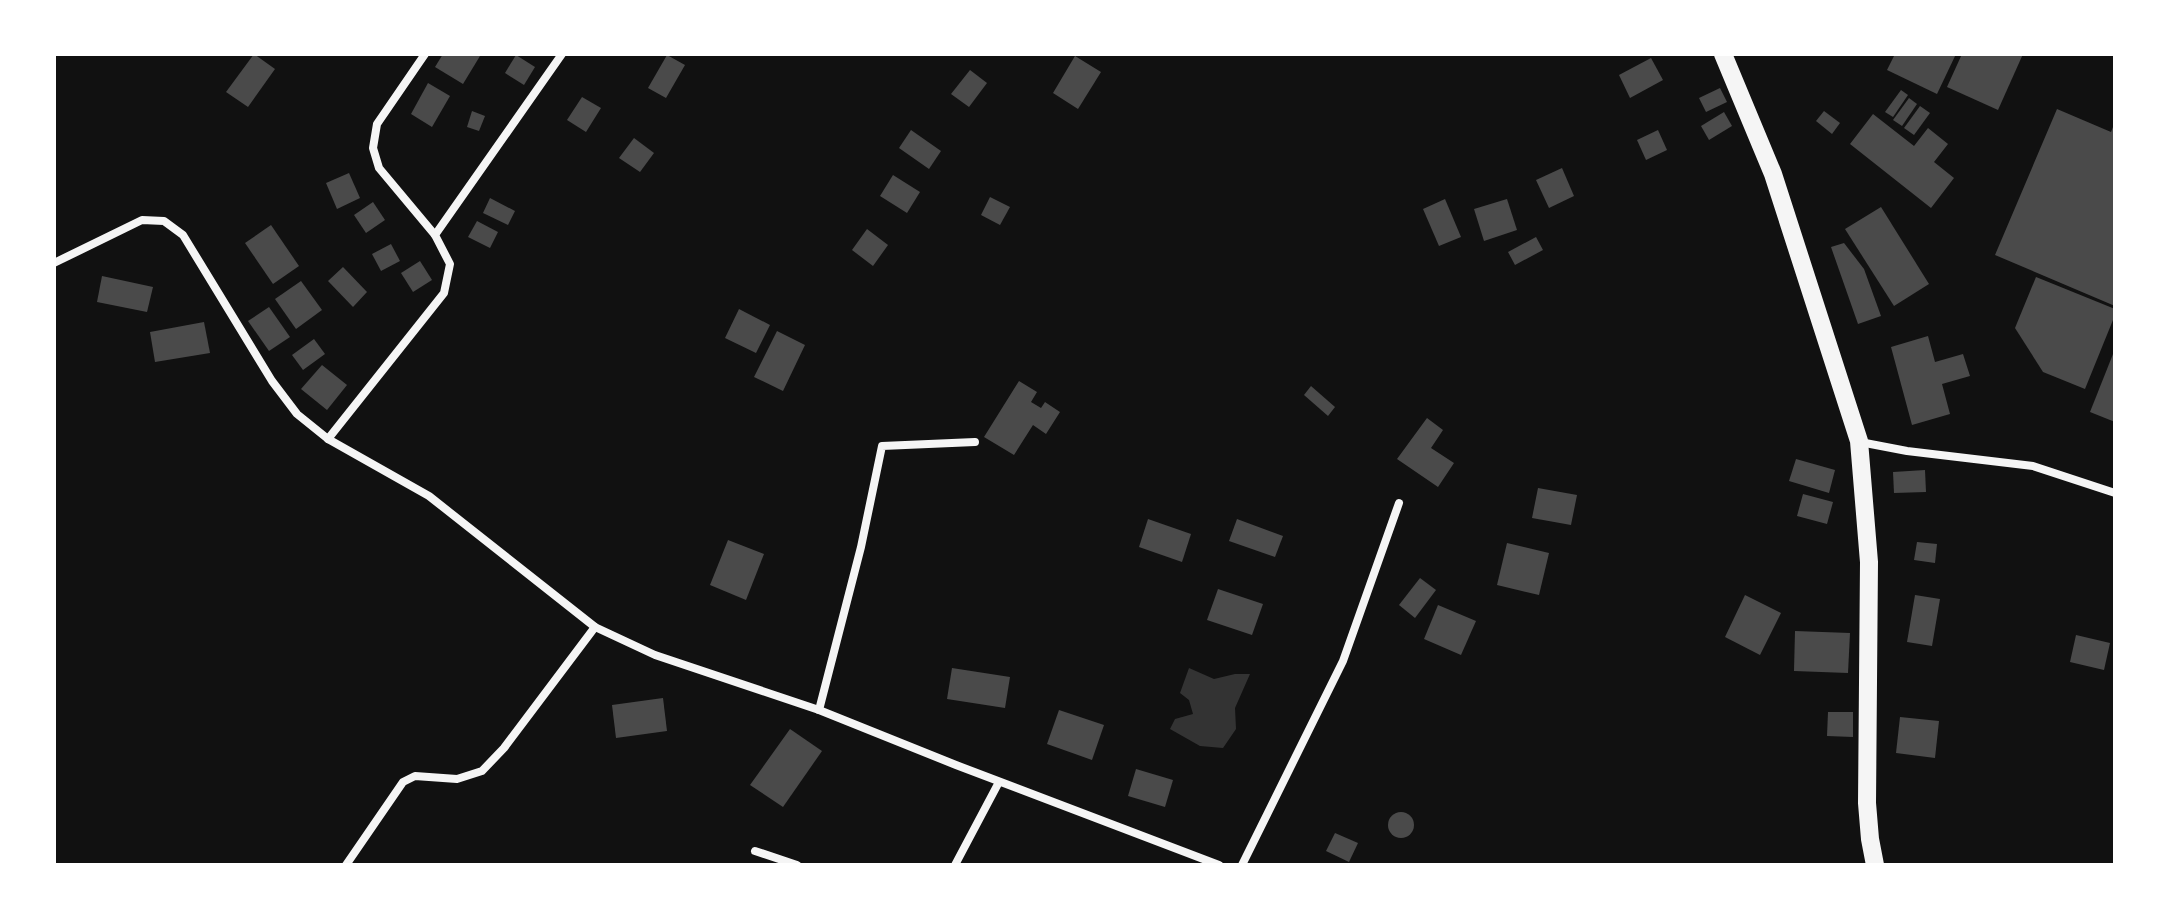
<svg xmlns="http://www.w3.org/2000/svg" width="2169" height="919" font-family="Roboto,sans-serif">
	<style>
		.water { fill: #333 }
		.building { fill: #4a4a4a }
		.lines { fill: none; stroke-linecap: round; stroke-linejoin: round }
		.minor { stroke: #f5f5f5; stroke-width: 8 }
		.primary { stroke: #f5f5f5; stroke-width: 18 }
	</style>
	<rect width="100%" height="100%" fill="#111"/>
	<polygon class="water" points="1189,668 1214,679 1235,674 1250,674 1235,708 1236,729 1223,748 1200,746 1170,729 1175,719 1193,714 1189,700 1180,693"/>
	<g class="building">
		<polygon points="254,54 275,69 248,107 226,92"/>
		<polygon points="443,54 477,54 480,56 463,84 435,67"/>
		<polygon points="1895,54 1956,54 1937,94 1887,70"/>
		<polygon points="1962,54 2023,54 1998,110 1947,87"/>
		<polygon points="516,55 535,67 524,85 505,73"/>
		<polygon points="667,55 685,65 666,98 648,88"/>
		<polygon points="1075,56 1101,72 1078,109 1053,93"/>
		<polygon points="1651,58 1663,80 1630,98 1619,75"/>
		<polygon points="970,70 987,83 969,107 951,94"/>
		<polygon points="428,83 450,96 432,127 411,114"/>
		<polygon points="1720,88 1727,102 1706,112 1699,98"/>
		<polygon points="1901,90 1908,95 1893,117 1885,112"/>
		<polygon points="582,97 601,108 586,132 567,120"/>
		<polygon points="1909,98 1917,104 1902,126 1893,120"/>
		<polygon points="1920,106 1930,113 1914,135 1904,128"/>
		<polygon points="2057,109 2111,132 2115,122 2115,306 1995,255"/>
		<polygon points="472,111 485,116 479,131 467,127"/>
		<polygon points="1824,111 1840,123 1832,134 1816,121"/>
		<polygon points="1724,112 1732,126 1709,140 1701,126"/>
		<polygon points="1873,114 1914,146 1928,128 1948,144 1934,162 1954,178 1931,208 1850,144"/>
		<polygon points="911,130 941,151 929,169 899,148"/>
		<polygon points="1658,130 1667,150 1646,160 1637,140"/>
		<polygon points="634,138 654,153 640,172 619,158"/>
		<polygon points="1562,168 1574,196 1549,208 1536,180"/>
		<polygon points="349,173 360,198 337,209 326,183"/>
		<polygon points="893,175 920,192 907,213 880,196"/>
		<polygon points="990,197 1010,207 1000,225 981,215"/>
		<polygon points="490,198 515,211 508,225 483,213"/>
		<polygon points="1445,199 1461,237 1439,246 1423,209"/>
		<polygon points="1507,199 1517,230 1484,241 1474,209"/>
		<polygon points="373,202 385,220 366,233 354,215"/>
		<polygon points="1881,207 1929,284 1894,306 1845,229"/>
		<polygon points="477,221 498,232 490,248 468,237"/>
		<polygon points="271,225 299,266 273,284 245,243"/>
		<polygon points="867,229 888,245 873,266 852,250"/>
		<polygon points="1536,237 1543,250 1515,265 1508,252"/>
		<polygon points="1844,243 1864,269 1881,316 1858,324 1831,247"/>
		<polygon points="391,244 400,261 381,271 372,254"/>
		<polygon points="420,261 432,280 413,292 401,273"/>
		<polygon points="343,267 367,292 353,307 328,281"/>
		<polygon points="102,276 153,287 147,312 97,302"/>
		<polygon points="2036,277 2115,309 2115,315 2085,389 2043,372 2015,328"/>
		<polygon points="301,281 322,310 296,329 275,299"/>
		<polygon points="269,307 290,337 269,351 248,321"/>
		<polygon points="739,309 770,325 756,353 725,338"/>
		<polygon points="204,322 210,353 155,362 150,332"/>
		<polygon points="777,331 805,345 783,391 754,377"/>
		<polygon points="1928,336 1935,362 1963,354 1970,376 1942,384 1950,414 1912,425 1891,347"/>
		<polygon points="314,339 325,354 303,370 292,355"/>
		<polygon points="2115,349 2115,422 2090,412"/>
		<polygon points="322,365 347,385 327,410 301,389"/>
		<polygon points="1019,381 1037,392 1031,402 1041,408 1045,402 1060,412 1046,434 1033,425 1014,455 984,437"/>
		<polygon points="1311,386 1335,407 1328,416 1304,395"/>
		<polygon points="1427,418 1443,430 1431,448 1454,463 1438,487 1397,459"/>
		<polygon points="1796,459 1835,470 1829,493 1789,481"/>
		<polygon points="1925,470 1926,492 1894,493 1893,472"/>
		<polygon points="1538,488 1577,495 1571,525 1532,518"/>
		<polygon points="1803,494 1833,502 1827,524 1797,516"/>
		<polygon points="1148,519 1191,534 1182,562 1139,547"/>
		<polygon points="1237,519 1283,536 1275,557 1229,541"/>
		<polygon points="728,540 764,554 746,600 710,585"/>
		<polygon points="1917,542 1937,544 1935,563 1914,560"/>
		<polygon points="1507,543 1549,553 1539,595 1497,585"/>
		<polygon points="1420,578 1436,590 1415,618 1399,605"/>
		<polygon points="1218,589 1263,604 1252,635 1207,620"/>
		<polygon points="1745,595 1781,613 1760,655 1725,637"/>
		<polygon points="1915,595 1940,599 1932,646 1907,642"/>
		<polygon points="1438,605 1476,621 1461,655 1424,639"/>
		<polygon points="1795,631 1850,633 1848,673 1794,671"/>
		<polygon points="2076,635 2110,643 2104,670 2070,662"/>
		<polygon points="952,668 1010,677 1005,708 947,699"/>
		<polygon points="663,698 667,731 616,738 612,705"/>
		<polygon points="1059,710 1104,725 1092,760 1047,744"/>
		<polygon points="1828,712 1853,712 1853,737 1827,736"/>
		<polygon points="1900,717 1939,721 1935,758 1896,753"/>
		<polygon points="790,729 822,751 783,807 750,785"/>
		<polygon points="1136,769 1173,780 1165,807 1128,796"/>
		<circle cx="1401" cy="825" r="13"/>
		<polygon points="1335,833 1358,843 1349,862 1326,851"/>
	</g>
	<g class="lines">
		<g class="minor">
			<polyline points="425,54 377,124 373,148 379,168 435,235"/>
			<polyline points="54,263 142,220 164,221 183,235 272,381 297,414 328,439 429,496 595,627 655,655 819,710 956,765 1219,865"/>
			<polyline points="328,439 444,293 450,264 435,235 562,54"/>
			<polyline points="1860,442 1907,451 2033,466 2115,493"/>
			<polyline points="819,710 861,547 882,446 975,442"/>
			<polyline points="755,851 797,865"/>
			<polyline points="346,865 403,782 415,776 457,779 482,771 504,748 595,627"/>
			<polyline points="955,865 999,782"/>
			<polyline points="1242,865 1343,661 1399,503"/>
		</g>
		<polyline class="primary" points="1723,54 1773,174 1859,441 1869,562 1867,803 1870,839 1875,865"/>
	</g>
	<rect width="2169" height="919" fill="none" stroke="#ffffff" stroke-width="112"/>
</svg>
